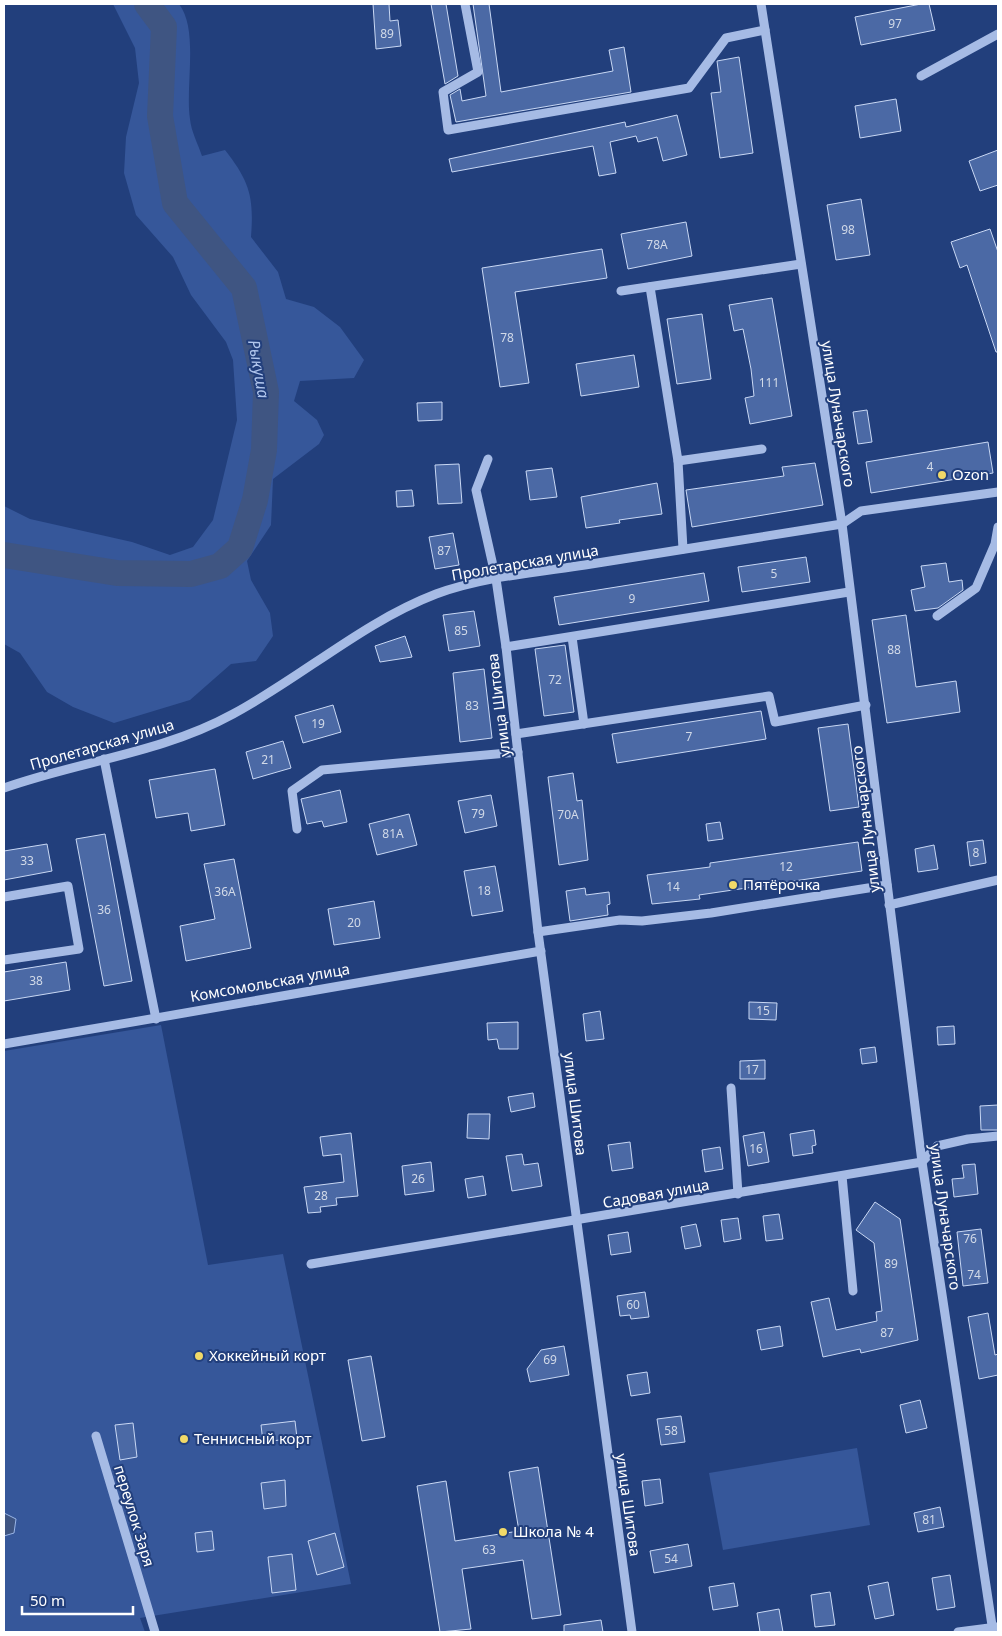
<svg xmlns="http://www.w3.org/2000/svg" width="1002" height="1636" font-family="'Noto Sans',sans-serif">
	<style>
		.green { fill: #36579a }
		.water { fill: #3f5582; stroke: #9ab5e6 }
		.lines { fill: none; stroke-linecap: round; stroke-linejoin: round }
		.river { stroke: #3f5582; stroke-width: 26 }
		.building { fill: #4b69a5; stroke: #c9d8f4 }
		.minor { stroke: #a6bbe5; stroke-width: 9 }
		.poi-dot { fill: #f1d968; stroke: #223f7c; stroke-width: 2 }
		.labels { text-anchor: middle; stroke-width: 4; stroke-linejoin: round; paint-order: stroke }
		.number-label { font-size: 12px; fill: #d2dae8 }
		.street-label { font-size: 15px; fill: #fff; stroke: #223f7c }
		.poi-label { font-size: 15px; fill: #fff; stroke: #223f7c; text-anchor: start }
		.water-label { font-size: 16px; font-style: italic; fill: #b1c6ed; stroke: #223f7c }
	</style>
	<rect width="100%" height="100%" fill="#223f7c"/>
	<g class="green">
		<path d="M113,4H179C199,30 185,86 190,119C191,131 198,144 202,156L225,150C250,182 254,197 251,237L278,272L286,299L314,307L340,327L364,360L354,378L300,381L294,401L317,420L324,435L319,444L273,479L271,525L247,561L251,580L270,613L273,636L256,661L231,664L190,700L114,723L73,707L47,692L20,653L4,644V506L30,519L132,542L170,555L193,547L213,520L237,420L233,360L226,342L191,295L173,257L136,215L124,173L126,137L139,83L135,48Z"/>
		<polygon points="161,1025 208,1265 283,1254 351,1584 140,1618 145,1632 4,1632 4,1051"/>
		<polygon points="857,1448 870,1525 723,1550 709,1473"/>
	</g>
	<polygon class="water" points="4,1513 16,1519 14,1533 4,1536"/>
	<g class="lines">
		<polyline class="river" points="4,555 117,573 191,574 220,566 240,548 255,500 264,450 266,392 244,288 175,203 160,116 164,27 147,4"/>
	</g>
	<g class="building">
		<polygon points="373,4 389,4 390,21 398,20 401,46 376,49"/>
		<polygon points="431,4 446,4 458,76 445,84"/>
		<polygon points="473,4 489,4 501,92 613,71 609,50 624,47 631,92 456,122 450,95 460,89 462,101 486,96"/>
		<polygon points="921,4 929,4 935,30 861,45 855,17"/>
		<polygon points="739,57 753,153 720,158 711,93 721,92 717,61"/>
		<polygon points="896,99 901,131 860,138 855,106"/>
		<polygon points="677,115 687,155 663,161 657,137 638,142 636,136 610,142 616,173 599,176 593,146 452,172 449,159 625,122 626,127"/>
		<polygon points="998,150 998,185 980,191 969,161"/>
		<polygon points="861,199 870,255 836,260 827,205"/>
		<polygon points="686,222 692,256 628,269 621,234"/>
		<polygon points="990,229 998,252 998,352 996,352 967,265 960,268 951,242"/>
		<polygon points="602,249 607,278 515,292 529,383 500,387 482,268"/>
		<polygon points="772,298 792,416 750,424 745,398 754,396 751,369 743,329 734,331 729,305"/>
		<polygon points="702,314 711,379 677,384 667,319"/>
		<polygon points="634,355 639,387 581,396 576,364"/>
		<polygon points="442,402 442,420 418,421 417,403"/>
		<polygon points="867,410 872,442 858,444 853,412"/>
		<polygon points="988,442 993,473 871,493 866,462"/>
		<polygon points="815,463 823,505 692,527 686,490 784,476 782,467"/>
		<polygon points="459,464 462,503 438,504 435,465"/>
		<polygon points="552,468 557,497 530,500 526,471"/>
		<polygon points="657,483 662,514 619,520 620,523 586,528 581,497"/>
		<polygon points="412,490 414,506 397,507 396,491"/>
		<polygon points="453,533 459,565 435,569 429,537"/>
		<polygon points="806,557 810,582 742,592 738,567"/>
		<polygon points="946,563 949,582 962,580 963,590 938,608 915,611 911,590 925,587 921,566"/>
		<polygon points="704,573 709,601 559,625 554,597"/>
		<polygon points="474,611 480,646 449,651 443,615"/>
		<polygon points="906,615 916,687 956,681 960,712 887,723 872,620"/>
		<polygon points="405,636 412,657 380,662 375,646"/>
		<polygon points="565,645 574,712 544,716 535,649"/>
		<polygon points="484,669 492,738 460,742 453,673"/>
		<polygon points="333,705 341,732 303,743 295,716"/>
		<polygon points="761,711 766,739 617,763 612,734"/>
		<polygon points="848,724 859,807 830,811 818,728"/>
		<polygon points="283,741 291,768 253,779 246,752"/>
		<polygon points="215,769 225,825 191,831 188,813 156,818 149,780"/>
		<polygon points="573,773 577,801 582,800 588,860 559,865 548,777"/>
		<polygon points="340,790 347,822 324,827 322,821 307,824 301,799"/>
		<polygon points="491,795 497,826 465,833 458,801"/>
		<polygon points="409,814 417,845 377,855 369,824"/>
		<polygon points="720,822 723,839 708,841 706,824"/>
		<polygon points="105,834 132,981 104,986 76,839"/>
		<polygon points="983,840 986,863 970,866 967,842"/>
		<polygon points="858,842 862,871 699,895 700,899 652,904 647,875 710,867 710,863"/>
		<polygon points="47,844 52,871 4,880 4,851"/>
		<polygon points="934,845 938,869 918,872 915,849"/>
		<polygon points="234,859 251,948 186,961 180,926 215,919 204,864"/>
		<polygon points="495,866 503,911 472,916 464,871"/>
		<polygon points="585,888 586,895 609,892 610,904 607,905 608,915 570,921 566,891"/>
		<polygon points="374,901 380,938 334,945 328,909"/>
		<polygon points="66,962 70,990 4,1001 4,972"/>
		<polygon points="749,1002 777,1003 776,1020 749,1019"/>
		<polygon points="600,1011 604,1039 586,1041 583,1014"/>
		<polygon points="518,1022 518,1049 499,1049 497,1039 488,1040 487,1023"/>
		<polygon points="954,1026 955,1044 938,1045 937,1027"/>
		<polygon points="875,1047 877,1062 862,1064 860,1049"/>
		<polygon points="765,1060 765,1079 740,1079 740,1061"/>
		<polygon points="533,1093 535,1107 511,1112 508,1097"/>
		<polygon points="998,1105 998,1130 981,1130 980,1106"/>
		<polygon points="468,1114 490,1114 489,1139 467,1138"/>
		<polygon points="814,1130 816,1145 812,1146 813,1153 793,1156 790,1134"/>
		<polygon points="764,1132 769,1162 748,1166 743,1136"/>
		<polygon points="351,1133 358,1196 336,1198 337,1205 320,1207 321,1212 308,1213 304,1187 344,1182 341,1154 323,1156 320,1137"/>
		<polygon points="630,1142 633,1168 612,1171 608,1145"/>
		<polygon points="720,1147 723,1169 705,1172 702,1150"/>
		<polygon points="522,1154 524,1165 538,1163 542,1186 512,1191 506,1156"/>
		<polygon points="431,1162 434,1191 405,1195 402,1166"/>
		<polygon points="975,1164 978,1194 954,1197 952,1179 964,1178 962,1165"/>
		<polygon points="483,1176 486,1195 468,1198 465,1179"/>
		<polygon points="875,1202 900,1219 918,1340 861,1353 860,1349 823,1357 811,1302 829,1298 836,1330 877,1321 876,1312 882,1311 874,1243 856,1230"/>
		<polygon points="779,1214 783,1239 766,1241 763,1216"/>
		<polygon points="738,1218 741,1239 724,1242 721,1220"/>
		<polygon points="696,1224 701,1246 685,1249 681,1227"/>
		<polygon points="981,1229 988,1283 963,1286 957,1232"/>
		<polygon points="628,1232 631,1252 611,1255 608,1235"/>
		<polygon points="645,1292 649,1317 631,1319 630,1315 620,1316 617,1296"/>
		<polygon points="988,1313 995,1355 998,1354 998,1375 979,1379 968,1317"/>
		<polygon points="780,1326 783,1346 761,1350 757,1330"/>
		<polygon points="564,1346 569,1375 530,1382 527,1369 541,1350"/>
		<polygon points="371,1356 385,1437 362,1441 348,1360"/>
		<polygon points="647,1372 650,1393 631,1396 627,1375"/>
		<polygon points="920,1400 927,1428 906,1433 900,1405"/>
		<polygon points="681,1416 685,1442 661,1445 657,1419"/>
		<polygon points="295,1421 297,1438 263,1442 261,1425"/>
		<polygon points="133,1423 137,1457 120,1460 115,1425"/>
		<polygon points="538,1467 561,1615 532,1619 523,1560 462,1569 471,1629 440,1632 417,1486 446,1481 455,1541 519,1531 509,1472"/>
		<polygon points="660,1479 663,1503 645,1506 642,1481"/>
		<polygon points="285,1480 286,1506 264,1509 261,1483"/>
		<polygon points="940,1507 944,1527 918,1532 914,1513"/>
		<polygon points="212,1531 214,1550 197,1552 195,1533"/>
		<polygon points="335,1533 344,1567 317,1575 308,1541"/>
		<polygon points="688,1544 692,1566 654,1573 650,1551"/>
		<polygon points="292,1554 296,1590 272,1593 268,1557"/>
		<polygon points="950,1575 955,1607 937,1610 932,1578"/>
		<polygon points="888,1582 894,1615 875,1619 868,1586"/>
		<polygon points="734,1583 738,1606 713,1610 709,1587"/>
		<polygon points="830,1592 835,1625 815,1627 811,1595"/>
		<polygon points="779,1609 783,1632 760,1632 757,1613"/>
		<polygon points="601,1620 603,1632 564,1632 564,1625"/>
	</g>
	<g class="lines">
		<g class="minor">
			<polyline points="465,4 478,72 443,92 448,130 689,88 726,38 765,30"/>
			<polyline points="761,4 842,524 922,1162 993,1632"/>
			<polyline points="921,76 998,34"/>
			<polyline points="650,287 678,461 762,449"/>
			<polyline points="621,291 801,264"/>
			<polyline points="488,459 476,490 496,579 506,647 538,932 632,1632"/>
			<polyline points="678,461 683,549"/>
			<polyline points="937,616 976,588 995,544 998,527"/>
			<polyline points="572,637 584,724"/>
			<polyline points="506,647 849,592"/>
			<polyline points="516,734 769,696 775,722 866,705"/>
			<polyline points="104,759 156,1019"/>
			<path d="M4,788C80,761 162,753 233,714C302,677 363,622 436,594C481,577 539,572 585,565C671,551 756,538 842,524L861,511L998,492"/>
			<polyline points="297,829 292,791 322,770 518,752"/>
			<polyline points="4,897 68,886 79,949 4,960"/>
			<polyline points="889,905 998,880"/>
			<polyline points="538,932 620,920 642,921 711,913 887,885"/>
			<path d="M4,1044C183,1014 361,981 541,951"/>
			<polyline points="731,1088 738,1194"/>
			<polyline points="842,1176 853,1291"/>
			<polyline points="311,1264 922,1162 937,1146 968,1139 998,1136"/>
			<polyline points="96,1436 155,1632"/>
			<polyline points="958,1632 997,1627"/>
		</g>
	</g>
	<g class="poi-dot">
		<circle cx="942" cy="475" r="5"/>
		<circle cx="733" cy="885" r="5"/>
		<circle cx="199" cy="1356" r="5"/>
		<circle cx="184" cy="1439" r="5"/>
		<circle cx="503" cy="1532" r="5"/>
	</g>
	<g class="labels">
		<g class="number-label">
			<text x="895" y="28">97</text>
			<text x="387" y="38">89</text>
			<text x="848" y="234">98</text>
			<text x="657" y="249">78А</text>
			<text x="507" y="342">78</text>
			<text x="769" y="387">111</text>
			<text x="930" y="471">4</text>
			<text x="444" y="555">87</text>
			<text x="774" y="578">5</text>
			<text x="632" y="603">9</text>
			<text x="461" y="635">85</text>
			<text x="894" y="654">88</text>
			<text x="555" y="684">72</text>
			<text x="472" y="710">83</text>
			<text x="318" y="728">19</text>
			<text x="689" y="741">7</text>
			<text x="268" y="764">21</text>
			<text x="478" y="818">79</text>
			<text x="568" y="819">70А</text>
			<text x="393" y="838">81А</text>
			<text x="976" y="857">8</text>
			<text x="27" y="865">33</text>
			<text x="786" y="871">12</text>
			<text x="673" y="891">14</text>
			<text x="484" y="895">18</text>
			<text x="225" y="896">36А</text>
			<text x="104" y="914">36</text>
			<text x="354" y="927">20</text>
			<text x="36" y="985">38</text>
			<text x="763" y="1015">15</text>
			<text x="752" y="1074">17</text>
			<text x="756" y="1153">16</text>
			<text x="418" y="1183">26</text>
			<text x="321" y="1200">28</text>
			<text x="970" y="1243">76</text>
			<text x="891" y="1268">89</text>
			<text x="974" y="1279">74</text>
			<text x="633" y="1309">60</text>
			<text x="887" y="1337">87</text>
			<text x="550" y="1364">69</text>
			<text x="671" y="1435">58</text>
			<text x="929" y="1524">81</text>
			<text x="489" y="1554">63</text>
			<text x="671" y="1563">54</text>
		</g>
		<g class="street-label">
			<text transform="translate(838 414) rotate(81)" y="5">улица Луначарского</text>
			<text transform="translate(525 563) rotate(-10)" y="5">Пролетарская улица</text>
			<text transform="translate(499 705) rotate(-97)" y="5">улица Шитова</text>
			<text transform="translate(102 745) rotate(-16)" y="5">Пролетарская улица</text>
			<text transform="translate(866 819) rotate(-97)" y="5">улица Луначарского</text>
			<text transform="translate(270 983) rotate(-10)" y="5">Комсомольская улица</text>
			<text transform="translate(575 1104) rotate(83)" y="5">улица Шитова</text>
			<text transform="translate(656 1194) rotate(-10)" y="5">Садовая улица</text>
			<text transform="translate(945 1217) rotate(82)" y="5">улица Луначарского</text>
			<text transform="translate(628 1505) rotate(82)" y="5">улица Шитова</text>
			<text transform="translate(134 1516) rotate(73)" y="5">переулок Заря</text>
		</g>
		<g class="poi-label">
			<text x="952" y="480">Ozon</text>
			<text x="743" y="890">Пятёрочка</text>
			<text x="209" y="1361">Хоккейный корт</text>
			<text x="194" y="1444">Теннисный корт</text>
			<text x="513" y="1537">Школа № 4</text>
		</g>
		<g class="water-label">
			<text transform="translate(259 369) rotate(80)" y="6">Рыкуша</text>
		</g>
	</g>
	<rect width="1002" height="1636" fill="none" stroke="#ffffff" stroke-width="10"/>
	<path d="M22 1606v8h111v-8" fill="none" stroke="#ffffff" stroke-width="2.5"/>
	<text x="30" y="1606" font-size="15" fill="#ffffff" stroke="#223f7c" stroke-width="4" paint-order="stroke">50 m</text>
</svg>
